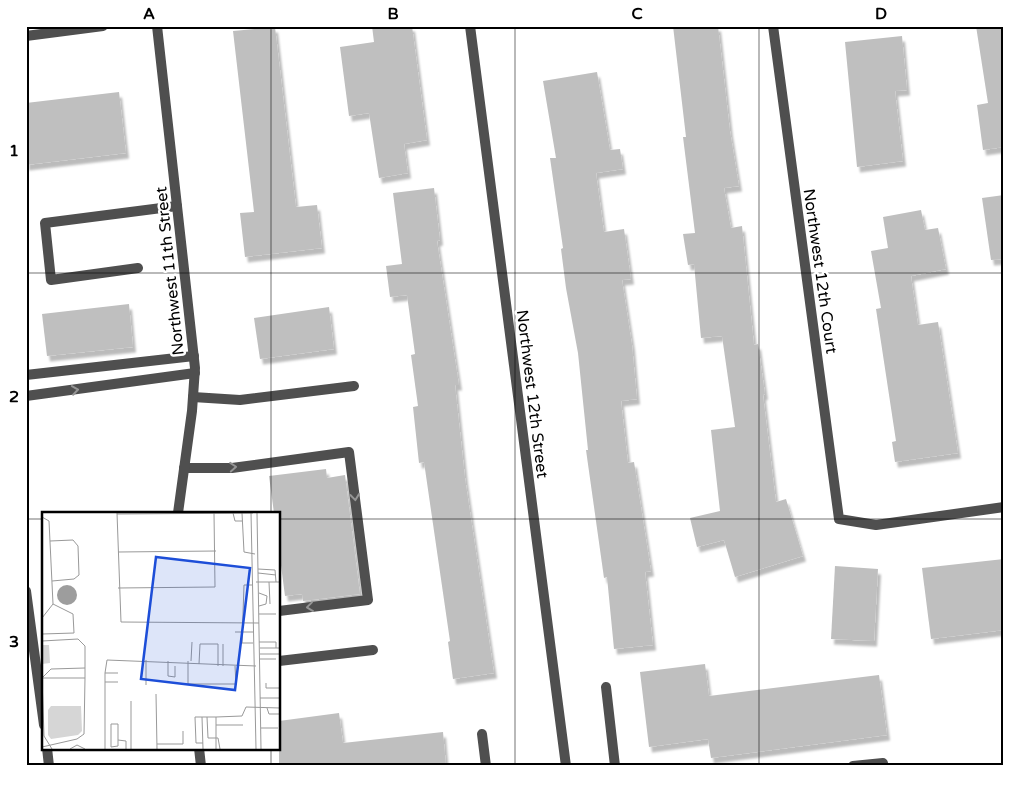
<svg xmlns="http://www.w3.org/2000/svg" width="1030" height="792" font-family="'Varela Round',sans-serif">
	<style>
		.building { fill: #bfbfbf; filter: url(#shadow) }
		.lines { fill: none; stroke-linecap: round; stroke-linejoin: round }
		.lane { stroke: #4f4f4f; stroke-width: 10 }
		.street { stroke: #4f4f4f; stroke-width: 10 }
		.oneway { stroke: #959595 }
		.grid { fill: none; stroke: #000; stroke-width: 1; stroke-opacity: 0.55 }
		.labels { text-anchor: middle; stroke-width: 5; stroke-linejoin: round; paint-order: stroke }
		.street-label { font-size: 16px; fill: #000; stroke: #fff }
		.inset-road { fill: none; stroke: #999; stroke-width: 1 }
		.view { fill: #1d4ed8; fill-opacity: 0.15; stroke: #1d4ed8; stroke-width: 2.5 }
		.inset-edge { fill: none; stroke: #000; stroke-width: 2.5 }
		.neatline { fill: none; stroke: #000; stroke-width: 2 }
		.grid-label { font-size: 16px; text-anchor: middle; font-weight: bold; fill: #000 }
	</style>
	<defs>
		<filter id="shadow"><feDropShadow dx="3" dy="5.5" stdDeviation="1" flood-color="#0004"/></filter>
	</defs>
	<rect width="100%" height="100%" fill="#fff"/>
	<g class="building">
		<polygon points="372,26 412,26 427,140 404,144 408,173 379,178 369,113 349,116 340,47 374,42"/>
		<polygon points="673,26 718,26 730,131 739,186 724,188 731,228 742,226 754,345 758,344 765,394 763,395 776,502 786,499 803,556 735,577 724,540 697,547 690,518 720,511 711,430 735,427 722,336 701,338 694,264 688,265 683,234 695,233 683,137 686,137"/>
		<polygon points="976,26 1004,26 1004,147 983,150 977,105 988,103"/>
		<polygon points="275,27 296,207 317,205 322,248 245,257 240,213 254,212 233,31"/>
		<polygon points="902,36 907,90 895,91 903,161 857,167 845,42"/>
		<polygon points="597,72 610,150 620,149 623,169 596,173 604,232 624,229 631,279 622,280 632,345 637,399 621,401 628,463 634,462 651,571 645,572 653,645 614,649 607,577 604,578 586,450 588,450 578,353 566,288 561,249 563,248 550,158 556,158 543,81"/>
		<polygon points="119,92 126,153 26,165 26,103"/>
		<polygon points="434,188 440,240 437,241 459,385 455,385 465,478 494,673 453,679 448,642 450,641 424,462 419,463 413,407 418,406 411,355 415,354 407,295 390,297 386,266 402,264 393,193"/>
		<polygon points="1004,195 1004,259 991,260 982,198"/>
		<polygon points="921,210 925,230 938,228 946,269 911,276 918,325 938,322 958,453 895,462 892,442 896,441 876,309 881,308 871,251 888,248 883,217"/>
		<polygon points="129,304 133,347 47,356 42,314"/>
		<polygon points="329,307 334,349 260,359 254,318"/>
		<polygon points="326,469 327,478 345,475 360,594 303,601 302,594 285,596 279,550 279,513 274,513 269,476"/>
		<polygon points="1004,559 1004,630 931,639 922,568"/>
		<polygon points="835,566 878,569 874,641 831,639"/>
		<polygon points="705,664 709,696 879,675 887,735 711,758 708,739 649,747 640,672"/>
		<polygon points="339,713 343,743 443,732 446,766 279,766 279,721"/>
	</g>
	<g class="lines">
		<g class="lane">
			<polyline points="26,36 103,26"/>
			<polyline points="138,268 51,280 45,223 177,206"/>
			<polyline points="26,375 194,356"/>
			<polyline points="26,396 195,373"/>
			<polyline points="193,397 240,400 354,386"/>
			<polyline points="184,468 232,468 349,452 368,600 279,611"/>
			<polyline points="26,591 44,725"/>
			<polyline points="279,661 373,650"/>
			<polyline points="606,687 615,766"/>
			<polyline points="482,734 486,766"/>
			<polyline points="47,748 49,766"/>
			<polyline points="853,766 883,763 883,766"/>
		</g>
		<g class="street">
			<polyline points="157,26 195,368 192,411 178,513"/>
			<polyline points="470,26 566,766"/>
			<polyline points="773,26 839,519 876,525 1004,507"/>
			<polyline points="199,748 201,766"/>
		</g>
	</g>
	<defs><path id="oneway-chevron" d="M-2-3.5L2.5 0L-2 3.5" fill="none" stroke-width="1.6" stroke-linecap="round" stroke-linejoin="round" transform="scale(1.25)"/></defs>
	<g class="oneway">
		<use href="#oneway-chevron" transform="translate(75 390) rotate(-8)"/>
		<use href="#oneway-chevron" transform="translate(233 467) rotate(-4)"/>
		<use href="#oneway-chevron" transform="translate(355 497) rotate(83)"/>
		<use href="#oneway-chevron" transform="translate(310 607) rotate(173)"/>
	</g>
	<path class="grid" d="M271,26V513M515,26V766M759,26V766M26,273H1004M26,519H44M279,519H1004M271,748V766"/>
	<g class="labels">
		<g class="street-label">
			<text transform="translate(169 271) rotate(-96)" y="6">Northwest 11th Street</text>
			<text transform="translate(821 271) rotate(82)" y="6">Northwest 12th Court</text>
			<text transform="translate(533 394) rotate(83)" y="6">Northwest 12th Street</text>
		</g>
	</g>
	<g transform="translate(42 512)">
		<rect width="238" height="238" fill="#fff"/>
		<path d="M0,133H7L8,151L0,152ZM9,194H39L40,219L36,223L9,227L6,223V198Z" fill="#d6d6d6"/>
		<path d="M15 83a10 10 0 1 1 20 0a10 10 0 1 1-20 0Z" fill="#9d9d9d"/>
		<path class="inset-road" d="M75,1L79,110L217,111M191,1L193,9H201M200,1L202,40L213,42M209,1L214,237M215,1L219,237M75,2L211,1M0,5L7,9L11,92M8,29L31,28L36,34L37,63L32,67L10,69M76,40L174,39M216,57L233,58L234,70M216,61L234,63M214,70H238M227,70L228,92M210,73H202L200,131H211M76,76L173,75L172,1M217,81L225,84L224,92L217,94M217,102H234M0,106L11,92L31,102L32,121L0,122M193,120H211M0,129L36,127L43,134V166H0M217,130H234V136M218,136H238M218,142H238M218,147H234M104,148V173M126,149V164L133,165V154M146,149V172H194L193,154M149,149L150,130M157,152L158,132H176V154M181,154V132M63,161L65,148L214,154M76,161H63V170H76M224,171V176H238M114,182L115,237M218,186H238M89,189V237M225,196L227,202H238M160,205L161,237M165,205L166,226H176L178,237M69,212H76V234L69,235ZM174,213H201M219,216H236M76,228L84,229V237M161,231H154L153,205H174M115,232H141V219M0,235L35,227L42,222L43,166M10,237L2,224L0,166L9,157L43,156M28,237L35,233L43,237M63,237V170M174,237V205L200,204L204,195L238,196V202"/>
		<path class="view" d="M114,45L208,56L193,178L99,167Z"/>
		<rect width="238" height="238" class="inset-edge"/>
	</g>
	<rect width="1030" height="792" fill="none" stroke="#ffffff" stroke-width="55"/>
	<rect x="28" y="28" width="974" height="736" class="neatline"/>
	<g class="grid-label">
		<text x="149" y="19">A</text>
		<text x="393" y="19">B</text>
		<text x="637" y="19">C</text>
		<text x="881" y="19">D</text>
		<text x="14" y="156">1</text>
		<text x="14" y="402">2</text>
		<text x="14" y="647">3</text>
	</g>
</svg>
